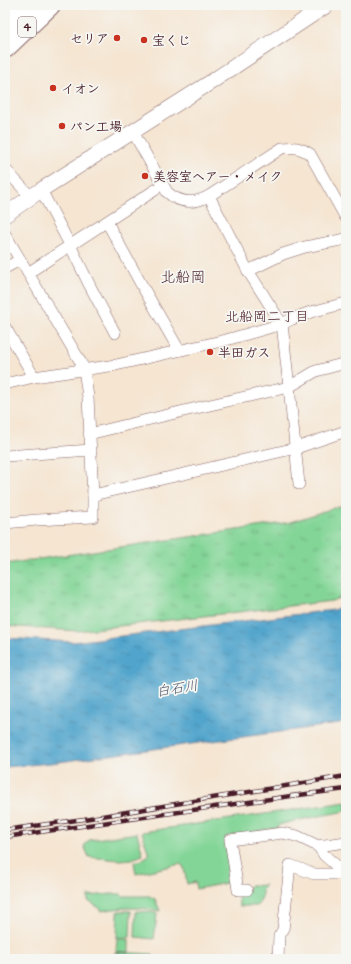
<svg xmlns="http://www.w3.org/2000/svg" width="351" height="964" font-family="'Architects Daughter','Klee One',sans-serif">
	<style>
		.grass { fill: #83d597; stroke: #667a61 }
		.park { fill: url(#park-tufts); stroke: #667a61 }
		.water { fill: url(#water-ripples); stroke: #4e627c }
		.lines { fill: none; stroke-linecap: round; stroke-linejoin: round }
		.street-casing { stroke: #866465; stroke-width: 12 }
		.secondary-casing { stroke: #866465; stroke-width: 16 }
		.highway-casing { stroke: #866465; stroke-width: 22 }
		.street { stroke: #fff; stroke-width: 11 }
		.secondary { stroke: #fff; stroke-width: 15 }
		.highway { stroke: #fff; stroke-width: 20 }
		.rail-casing { stroke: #4a1f2b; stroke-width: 4.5 }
		.rail { stroke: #f6f6f2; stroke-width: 3; stroke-dasharray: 9; stroke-linecap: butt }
		.poi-dot { fill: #c8321e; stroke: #f6f6f2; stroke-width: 1.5 }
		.labels { text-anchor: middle; stroke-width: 3.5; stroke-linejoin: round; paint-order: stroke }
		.shield { fill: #f6f6f2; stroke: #7e6067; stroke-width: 1 }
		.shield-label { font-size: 12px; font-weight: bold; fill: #4a1f2b }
		.poi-label { font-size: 13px; font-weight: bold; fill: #4a1f2b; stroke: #f6f6f2; text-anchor: start }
		.neighbourhood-label { font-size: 14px; fill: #4a1f2b; stroke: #f6f6f2 }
		.water-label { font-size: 14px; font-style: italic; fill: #4d546b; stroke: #f6f6f2 }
		.quarter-label { font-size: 15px; fill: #4a1f2b; stroke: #f6f6f2 }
	</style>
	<defs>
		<pattern id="park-tufts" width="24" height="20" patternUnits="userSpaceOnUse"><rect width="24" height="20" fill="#83d597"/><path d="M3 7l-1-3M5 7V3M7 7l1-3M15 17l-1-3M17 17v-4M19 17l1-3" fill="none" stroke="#73b682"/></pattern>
		<pattern id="water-ripples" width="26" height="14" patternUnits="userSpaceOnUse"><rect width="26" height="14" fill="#51a4cc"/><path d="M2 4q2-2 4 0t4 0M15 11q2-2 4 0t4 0" fill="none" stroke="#4585a6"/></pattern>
	</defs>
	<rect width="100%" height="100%" fill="#f6f6f2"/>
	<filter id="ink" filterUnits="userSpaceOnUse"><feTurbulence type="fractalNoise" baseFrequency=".025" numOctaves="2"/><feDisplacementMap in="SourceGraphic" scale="8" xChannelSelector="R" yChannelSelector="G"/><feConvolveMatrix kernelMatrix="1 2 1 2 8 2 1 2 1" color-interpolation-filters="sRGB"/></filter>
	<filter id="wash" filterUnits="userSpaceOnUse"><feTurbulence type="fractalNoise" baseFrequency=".012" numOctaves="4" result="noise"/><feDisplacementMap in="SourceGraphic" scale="16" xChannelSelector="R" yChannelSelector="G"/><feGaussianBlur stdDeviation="0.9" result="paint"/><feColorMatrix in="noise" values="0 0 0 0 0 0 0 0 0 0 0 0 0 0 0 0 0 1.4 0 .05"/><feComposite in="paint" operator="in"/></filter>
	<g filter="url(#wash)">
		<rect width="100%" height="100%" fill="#f5e5d1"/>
		<g class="grass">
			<polygon points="346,802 346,811 294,821 279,825 277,828 229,836 225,838 232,882 196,889 195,882 187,884 184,868 183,866 180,864 136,874 134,862 140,861 149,855 142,832"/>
			<polygon points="137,833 143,855 132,859 119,860 89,857 84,846 89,840"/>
			<polygon points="265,885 262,889 262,897 257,906 239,906 238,895 250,886"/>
			<path d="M112,894H121L123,896H149L155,899L160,911C141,907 120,907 101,911V909L88,901V896Z"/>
			<polygon points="118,911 131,911 130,937 117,938"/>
			<polygon points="136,911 152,912 157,914 154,939 135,937"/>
			<polygon points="117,939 129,939 129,952 116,951"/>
			<polygon points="115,952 153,954 153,959 115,959"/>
		</g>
		<polygon class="park" points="346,504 346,595 332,601 77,631 5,626 5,564 291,522"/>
		<polygon class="water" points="346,605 346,723 51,763 5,767 5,638 73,642 333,610"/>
	</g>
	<g filter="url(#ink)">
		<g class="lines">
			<defs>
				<g id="street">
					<path d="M133,132L167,192C180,204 194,204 209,196L282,148C294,147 300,147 310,154L346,218"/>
					<polyline points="5,169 31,197"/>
					<polyline points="41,190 70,245 90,286 115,333"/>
					<polyline points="209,196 248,271 282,324 289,387 299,484"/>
					<polyline points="107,222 141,284 179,350"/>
					<polyline points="5,234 80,361 84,369 88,397 93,495 296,448 346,431"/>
					<polyline points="5,268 20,260"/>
					<polyline points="248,271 283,254 305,247 346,239"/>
					<polyline points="28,273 155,190"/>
					<polyline points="5,327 34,377"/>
					<polyline points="5,384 34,377 116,365 226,340 282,324 292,319 311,312 346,303"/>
					<polyline points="89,434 188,410 289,387 316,371 346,363"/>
					<polyline points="5,456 91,450"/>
					<polyline points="5,523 37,520 93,517 93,495"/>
					<polyline points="318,846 346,842"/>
					<polyline points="247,890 238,890 230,840 282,833 297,836 318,846 324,855 346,874"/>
					<polyline points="278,959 279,936 283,930 290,865 314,874 345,874"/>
				</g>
				<polyline id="secondary" points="5,215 41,190 211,82 327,5"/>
				<g id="highway">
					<polyline points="5,26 27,5"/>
					<polyline points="5,48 50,5"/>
				</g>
			</defs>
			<use href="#street" class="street-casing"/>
			<use href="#secondary" class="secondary-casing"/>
			<use href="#highway" class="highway-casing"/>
			<use href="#street" class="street"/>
			<use href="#secondary" class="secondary"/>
			<use href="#highway" class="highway"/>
			<defs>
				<g id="rail">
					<polyline points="5,830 84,819 346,776"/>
					<polyline points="5,837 291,796 346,789"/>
				</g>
			</defs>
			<use href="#rail" class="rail-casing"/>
			<use href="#rail" class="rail"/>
		</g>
	</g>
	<g class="poi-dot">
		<circle cx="117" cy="38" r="4"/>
		<circle cx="144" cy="40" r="4"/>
		<circle cx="53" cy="88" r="4"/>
		<circle cx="62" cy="126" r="4"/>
		<circle cx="145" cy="176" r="4"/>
		<circle cx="210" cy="352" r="4"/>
	</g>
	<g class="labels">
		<rect class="shield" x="18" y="17" width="18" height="20" rx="3"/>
		<g class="shield-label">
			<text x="27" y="31">4</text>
		</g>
		<g class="poi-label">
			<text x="109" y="43" text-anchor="end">セリア</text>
			<text x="152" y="45">宝くじ</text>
			<text x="61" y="93">イオン</text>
			<text x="70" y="131">パン工場</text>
			<text x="153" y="181">美容室ヘアー・メイク</text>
			<text x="218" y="357">半田ガス</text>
		</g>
		<g class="neighbourhood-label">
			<text x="267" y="321">北船岡二丁目</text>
		</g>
		<g class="water-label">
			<text transform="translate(177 688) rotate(-9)" y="5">白石川</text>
		</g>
		<g class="quarter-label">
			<text x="183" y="282">北船岡</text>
		</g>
	</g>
	<rect width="351" height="964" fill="none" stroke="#f6f6f2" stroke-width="20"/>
</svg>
